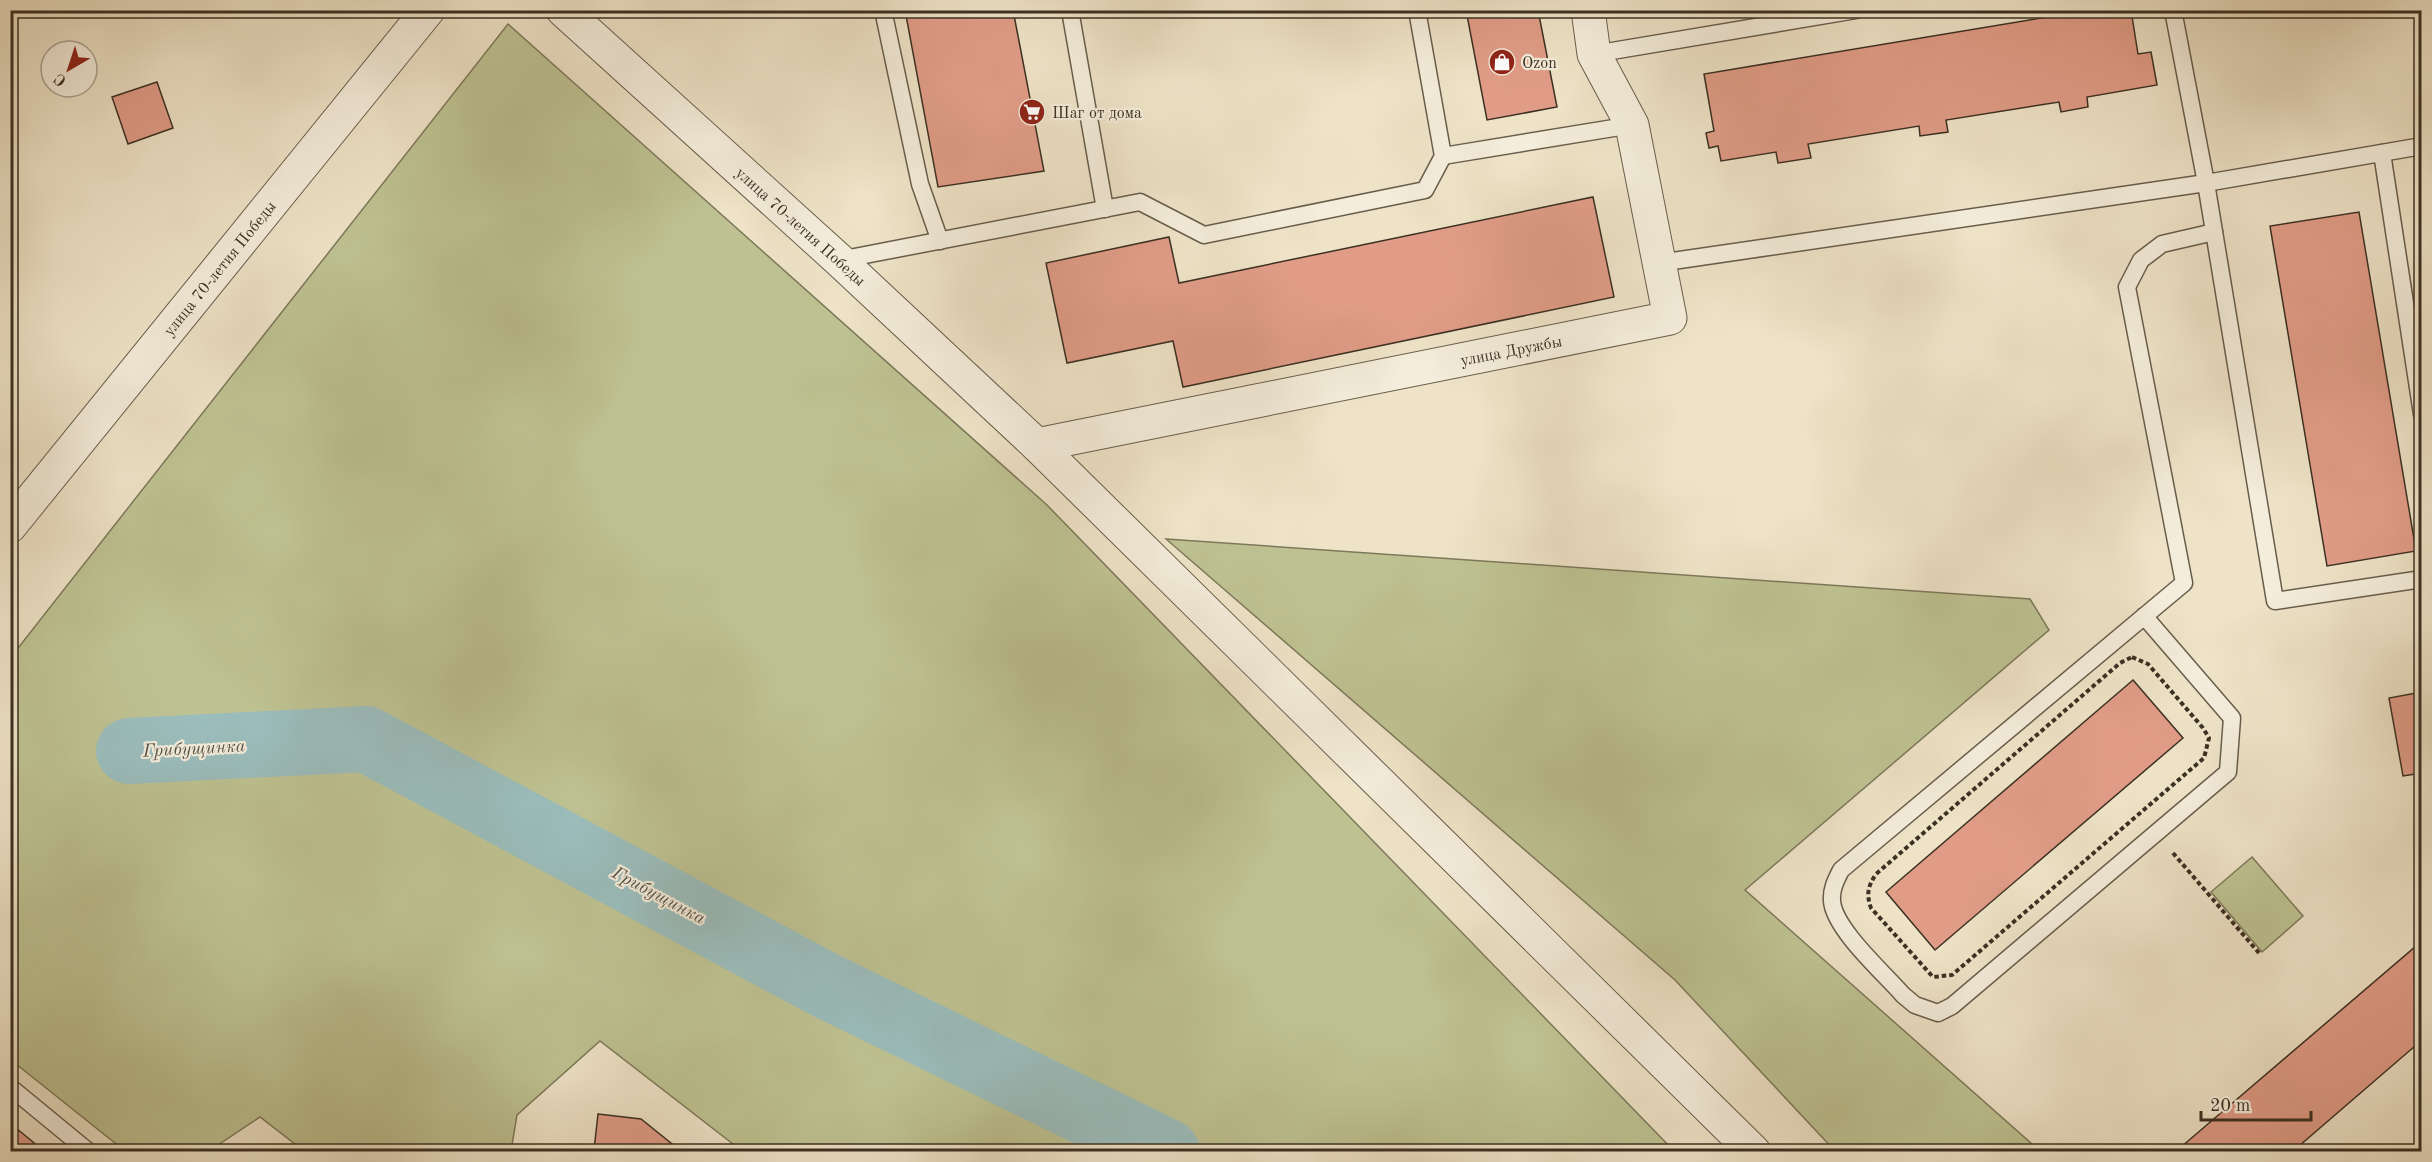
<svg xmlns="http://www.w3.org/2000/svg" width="2432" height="1162" font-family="'Old Standard TT',serif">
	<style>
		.green { fill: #bec292; stroke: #7d795a; stroke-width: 1.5 }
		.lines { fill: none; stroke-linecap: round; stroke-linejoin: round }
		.river { stroke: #9bbdbc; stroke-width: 66 }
		.building { fill: #e09c87; stroke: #3c3023; stroke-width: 1.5 }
		.service-casing { stroke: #685d4c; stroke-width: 19 }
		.minor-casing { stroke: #685d4c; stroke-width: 35 }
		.path { stroke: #3c3023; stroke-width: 4; stroke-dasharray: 4.5 3; stroke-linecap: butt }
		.service { stroke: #f4eddb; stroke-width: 16 }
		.minor { stroke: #f4eddb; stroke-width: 33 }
		.labels { text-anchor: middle; stroke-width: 4.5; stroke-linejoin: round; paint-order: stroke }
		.poi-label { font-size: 16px; fill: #3c3023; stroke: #f4eddb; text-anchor: start }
		.street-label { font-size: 16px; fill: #3c3023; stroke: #f4eddb }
		.water-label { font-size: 18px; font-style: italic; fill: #545349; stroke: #f4eddb }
	</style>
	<rect width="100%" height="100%" fill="#eee3c7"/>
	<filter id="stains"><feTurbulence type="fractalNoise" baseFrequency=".00333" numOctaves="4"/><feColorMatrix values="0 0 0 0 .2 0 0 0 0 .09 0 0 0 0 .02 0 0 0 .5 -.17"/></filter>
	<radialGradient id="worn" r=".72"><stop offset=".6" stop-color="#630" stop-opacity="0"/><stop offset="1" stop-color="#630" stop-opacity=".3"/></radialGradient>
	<g class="green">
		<polygon points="508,24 1047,505 1674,1151 742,1151 600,1041 517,1115 511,1151 304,1151 260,1117 209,1151 125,1151 11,1060 11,657"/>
		<polygon points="1166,539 2030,599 2049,630 1745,890 2040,1151 1835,1151 1675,980"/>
		<polygon points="2252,857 2303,916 2262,952 2211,892"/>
	</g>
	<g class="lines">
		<polyline class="river" points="129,751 366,739 825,985 1167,1152"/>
	</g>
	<g class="building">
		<polygon points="905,10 1013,10 1044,171 938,187"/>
		<polygon points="1466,10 1538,10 1557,107 1487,120"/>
		<polygon points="2089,10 2131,10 2138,54 2151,52 2157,85 2087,97 2088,107 2061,112 2059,102 1946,120 1948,132 1920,136 1919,126 1808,144 1811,158 1778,163 1776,152 1721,161 1718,146 1709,148 1706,133 1714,131 1704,74"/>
		<polygon points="157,82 173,128 128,144 112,97"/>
		<polygon points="1593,197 1614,297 1183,387 1173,341 1067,363 1046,263 1169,237 1179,283"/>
		<polygon points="2359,212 2416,551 2327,566 2270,226"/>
		<polygon points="2133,680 2183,738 1935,950 1886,892"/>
		<polygon points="2422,692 2422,773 2403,776 2389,698"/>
		<polygon points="2422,941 2422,1040 2292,1152 2185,1152 2181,1147"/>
		<polygon points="598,1114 641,1119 682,1152 594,1150"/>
		<polygon points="10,1123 45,1152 10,1152"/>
	</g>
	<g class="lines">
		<defs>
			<g id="service">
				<polyline points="883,10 920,184 940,241"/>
				<polyline points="1070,10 1105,209"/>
				<polyline points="1594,54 1856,10"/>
				<polyline points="2422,146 2206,183 2275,601 2422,579"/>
				<polyline points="2382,153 2422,414"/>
				<polyline points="1443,156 1632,125"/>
				<polyline points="839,260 1140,202 1204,235 1425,190 1443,156 1417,10"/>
				<polyline points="1659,263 2206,183 2173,10"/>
				<path d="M2144,616L2232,718L2228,772L1952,1006L1938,1013L1915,1005L1903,995C1884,973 1834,929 1832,901C1831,889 1836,880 1841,870L2184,583L2127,287L2141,260L2162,244L2214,232"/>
				<polyline points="10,1087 89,1152"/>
			</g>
			<g id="minor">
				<polyline points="563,10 839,260 1037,445 1754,1152"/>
				<polyline points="1037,445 1670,318 1632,125 1594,54 1588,10"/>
				<polyline points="10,526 428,10"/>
			</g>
		</defs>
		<use href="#service" class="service-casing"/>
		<use href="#minor" class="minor-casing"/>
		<g class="path">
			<path d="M2132,657L2148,664L2203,728L2209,738L2204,758L1952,975L1933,977L1871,908C1866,894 1868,886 1876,874L2120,663Z"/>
			<polyline points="2173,853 2259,953"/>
		</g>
		<use href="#service" class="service"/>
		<use href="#minor" class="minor"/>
	</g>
	<defs>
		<symbol id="shop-disc" viewBox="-11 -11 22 22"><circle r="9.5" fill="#8f2418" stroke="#f4eddb"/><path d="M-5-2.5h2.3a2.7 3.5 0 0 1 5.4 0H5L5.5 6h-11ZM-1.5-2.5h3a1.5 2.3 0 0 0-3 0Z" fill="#fff"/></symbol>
		<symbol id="supermarket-disc" viewBox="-11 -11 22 22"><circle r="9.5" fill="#8f2418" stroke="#f4eddb"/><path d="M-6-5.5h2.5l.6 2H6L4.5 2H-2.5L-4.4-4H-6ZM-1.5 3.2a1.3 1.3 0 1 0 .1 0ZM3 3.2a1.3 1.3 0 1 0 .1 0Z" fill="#fff"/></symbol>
	</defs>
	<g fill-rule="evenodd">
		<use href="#shop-disc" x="1487" y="47" width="30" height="30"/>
		<use href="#supermarket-disc" x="1017" y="97" width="30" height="30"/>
	</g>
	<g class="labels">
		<g class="poi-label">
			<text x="1522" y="68">Ozon</text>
			<text x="1052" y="118">Шаг от дома</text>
		</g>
		<g class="street-label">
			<text transform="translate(801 226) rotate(42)" y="6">улица 70-летия Победы</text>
			<text transform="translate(219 268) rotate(-51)" y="6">улица 70-летия Победы</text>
			<text transform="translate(1511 350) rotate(-11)" y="6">улица Дружбы</text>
		</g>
		<g class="water-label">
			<text transform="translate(194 748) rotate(-3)" y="6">Грибущинка</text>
			<text transform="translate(659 895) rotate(28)" y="6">Грибущинка</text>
		</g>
	</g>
	<rect width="2432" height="1162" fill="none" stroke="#eee3c7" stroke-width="36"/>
	<rect x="12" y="12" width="2408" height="1138" fill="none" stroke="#3c3023" stroke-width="3"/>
	<rect x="18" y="18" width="2396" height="1126" fill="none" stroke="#3c3023" stroke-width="1.5"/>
	<g transform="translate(69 69) rotate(219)"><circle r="28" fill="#f4eddb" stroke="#aaa191" stroke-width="1.5"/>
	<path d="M0-4.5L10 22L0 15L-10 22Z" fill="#8f2418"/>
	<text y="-9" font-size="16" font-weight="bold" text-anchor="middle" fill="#3c3023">С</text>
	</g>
	<path d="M2201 1111v9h110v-9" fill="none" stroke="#3c3023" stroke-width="3"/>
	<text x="2210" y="1111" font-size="18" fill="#3c3023" stroke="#f4eddb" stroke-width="4.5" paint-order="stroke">20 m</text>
	<rect width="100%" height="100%" filter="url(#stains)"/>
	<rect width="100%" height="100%" fill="url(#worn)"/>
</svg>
